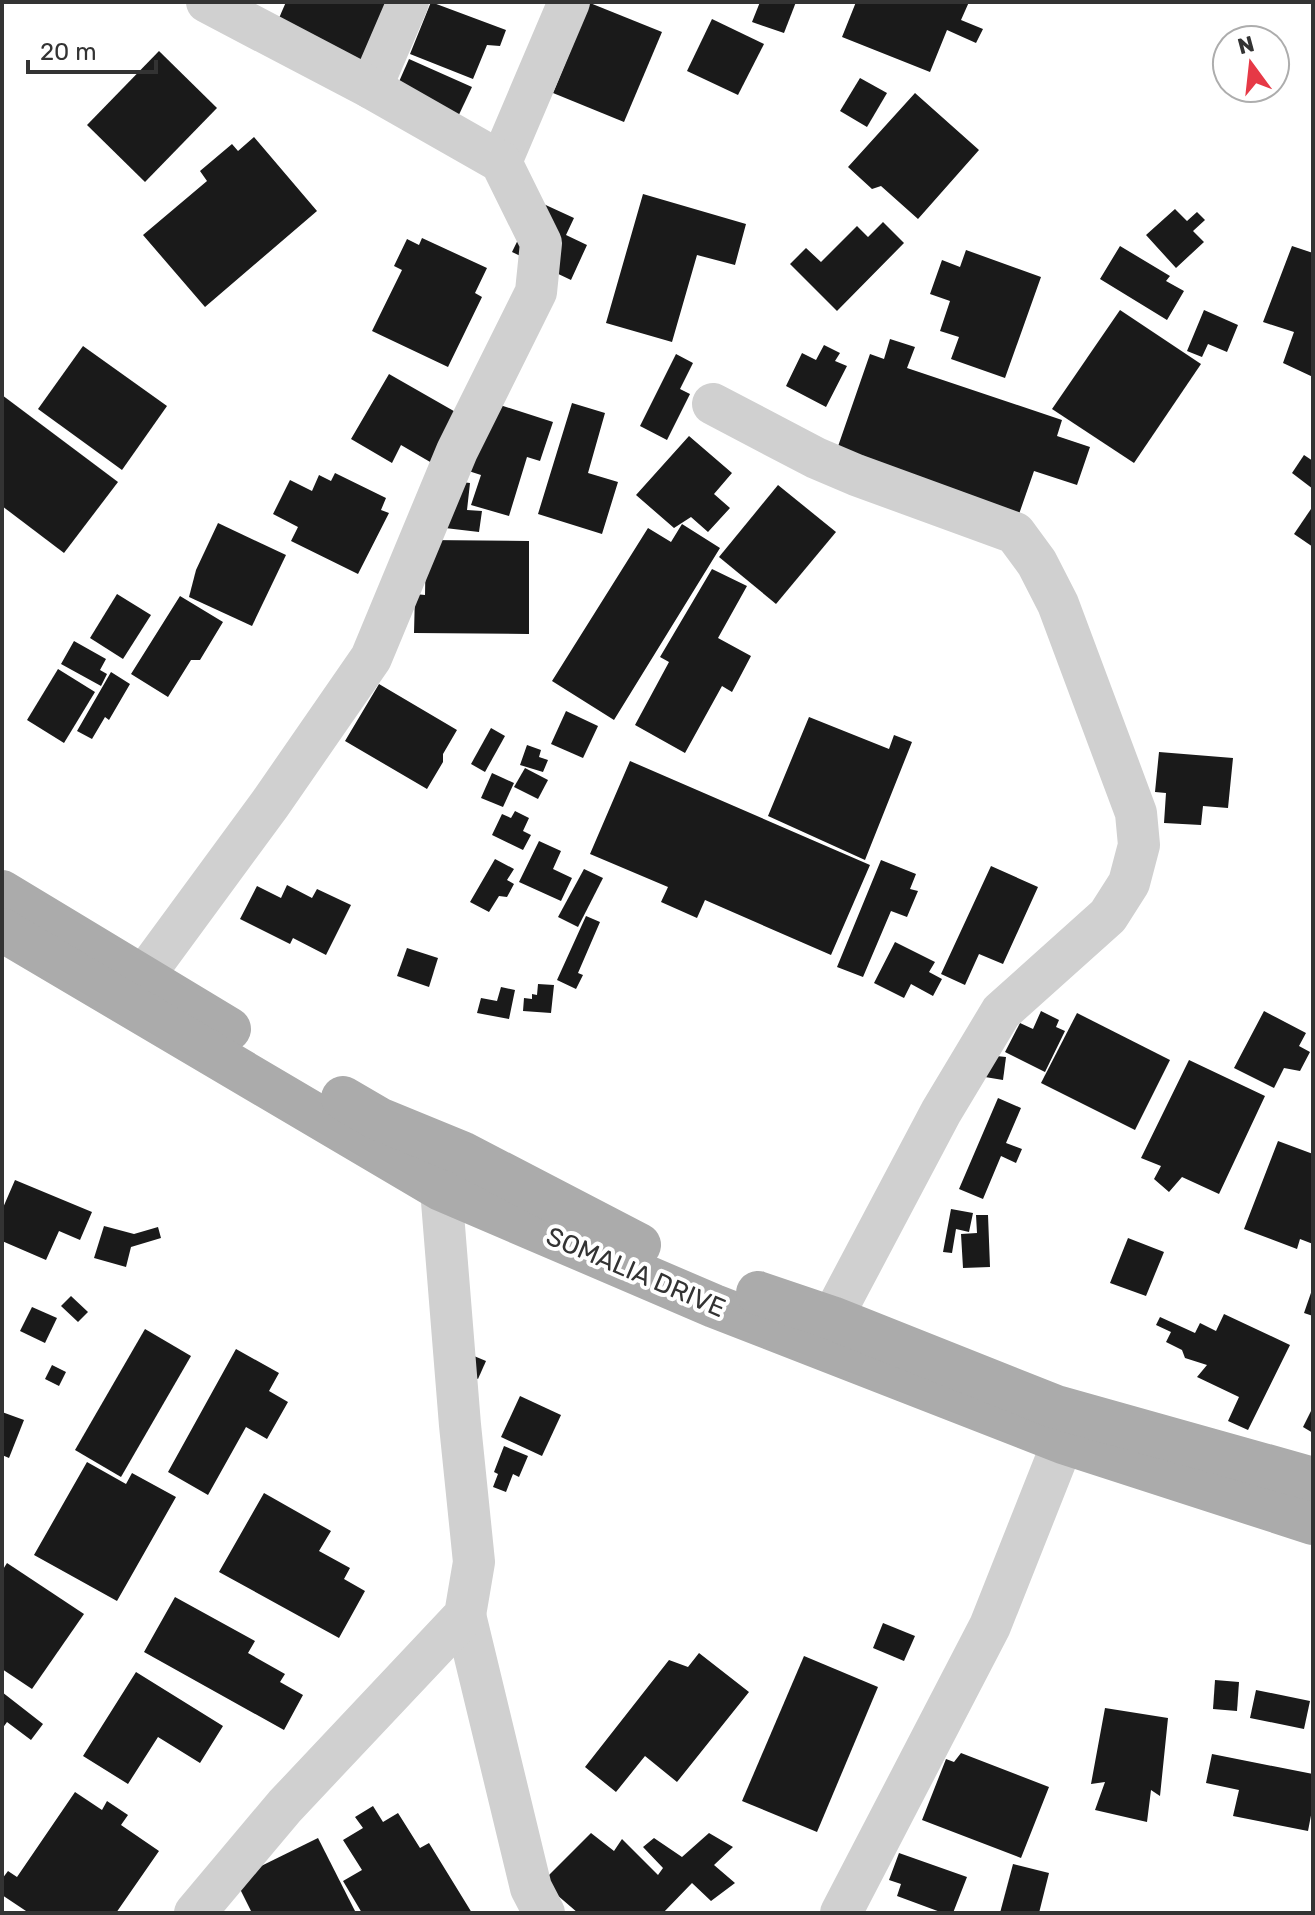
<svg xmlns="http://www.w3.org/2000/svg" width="1315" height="1915" font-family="Rubik,sans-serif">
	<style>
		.building { fill: #1a1a1a }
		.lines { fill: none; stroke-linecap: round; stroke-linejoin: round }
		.street { stroke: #d0d0d0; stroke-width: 42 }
		.primary { stroke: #ababab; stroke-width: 44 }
		.labels { text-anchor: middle; stroke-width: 8; stroke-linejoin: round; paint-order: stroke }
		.street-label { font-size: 26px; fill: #333; stroke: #fff }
	</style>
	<rect width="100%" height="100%" fill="#fff"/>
	<g class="building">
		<polygon points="286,2 391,2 364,62 276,25"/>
		<polygon points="431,2 506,30 500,46 487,45 473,79 410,54"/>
		<polygon points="760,2 796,2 784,33 752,22"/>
		<polygon points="856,2 969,2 961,20 983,29 976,43 947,30 930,72 842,37"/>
		<polygon points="590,3 662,32 624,122 553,93"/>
		<polygon points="712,19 764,44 738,95 687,71"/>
		<polygon points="159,51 217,108 145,182 87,125"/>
		<polygon points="409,59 472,87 456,121 394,93"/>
		<polygon points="860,78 887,93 867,127 840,111"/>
		<polygon points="915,93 979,150 918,219 881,186 872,189 848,167"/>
		<polygon points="254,137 317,211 205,307 143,235 207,181 200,171 232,144 238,151"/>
		<polygon points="643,194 746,224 735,265 697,255 672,342 606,323"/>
		<polygon points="537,201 574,218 566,235 587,245 571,280 512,252"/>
		<polygon points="1175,209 1187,221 1197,212 1205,220 1193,231 1204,242 1176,268 1146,235"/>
		<polygon points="883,222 904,243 837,311 790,264 806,248 821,262 857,226 868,237"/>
		<polygon points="422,238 487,268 475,293 482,297 448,367 372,331 402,270 394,266 407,239 419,245"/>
		<polygon points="1120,246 1170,276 1166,281 1184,291 1167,320 1100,279"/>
		<polygon points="1292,246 1313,253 1313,377 1283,363 1294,332 1263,322"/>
		<polygon points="966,250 1041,277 1005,378 951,359 959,337 940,331 950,301 930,294 942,260 960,267"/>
		<polygon points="1120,310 1201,364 1134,463 1052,409"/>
		<polygon points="1204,310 1238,325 1227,352 1208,344 1202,357 1187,351"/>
		<polygon points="890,339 915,347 907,368 1062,420 1057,436 1090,447 1077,485 1034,471 1018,517 835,455 870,354 884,359"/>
		<polygon points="824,345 840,353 835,361 847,366 826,407 786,386 802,353 816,360"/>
		<polygon points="83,346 167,406 122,470 38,409"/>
		<polygon points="676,354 693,363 680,389 690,394 667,440 640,426"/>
		<polygon points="389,374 466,418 437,466 401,445 392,463 351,439"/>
		<polygon points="2,395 118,482 64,553 2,506"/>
		<polygon points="475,397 553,422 540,461 527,457 509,516 471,505 481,475 453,466"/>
		<polygon points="572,403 605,413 588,473 618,482 602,534 538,514"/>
		<polygon points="689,436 732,473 714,494 730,508 708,532 691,517 674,528 636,495"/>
		<polygon points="1304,455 1313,461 1313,489 1292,473"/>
		<polygon points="335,473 386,498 381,510 389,513 358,574 291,541 298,527 273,514 290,480 312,491 319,475 331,481"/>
		<polygon points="445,480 470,483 467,510 482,511 479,532 428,526"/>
		<polygon points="778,485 836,532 776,604 719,557"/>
		<polygon points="1313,506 1313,547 1294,534"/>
		<polygon points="218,523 286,555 252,626 189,597 196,570"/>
		<polygon points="682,524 720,548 614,720 552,681 648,528 671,542"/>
		<polygon points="426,540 529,541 529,634 414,633 415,594 425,595"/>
		<polygon points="712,569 747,586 718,638 751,656 732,692 722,686 685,753 635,725 669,662 660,657"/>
		<polygon points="117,594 151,615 123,659 90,638"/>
		<polygon points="180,596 223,622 200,660 191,660 168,697 131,674"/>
		<polygon points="74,641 106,659 100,670 107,674 101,686 61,664"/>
		<polygon points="58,669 95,692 64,743 27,720"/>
		<polygon points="111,672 130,684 109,720 105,717 92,739 77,731"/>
		<polygon points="379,684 457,730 443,754 443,762 427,789 345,741"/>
		<polygon points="566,711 598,726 583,758 551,744"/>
		<polygon points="809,717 889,749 894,735 912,742 865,860 768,816"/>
		<polygon points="491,728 505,736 485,772 471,764"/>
		<polygon points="527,745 541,750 539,757 548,760 543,772 520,765"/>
		<polygon points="1159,752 1233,758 1228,808 1203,806 1201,825 1164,823 1166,793 1155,792"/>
		<polygon points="630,761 870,865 831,955 705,900 697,918 661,902 668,887 590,854"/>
		<polygon points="525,768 548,780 538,799 514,787"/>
		<polygon points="492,773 514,783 503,807 481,798"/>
		<polygon points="515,811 529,818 523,831 531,835 523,850 492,835 502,814 511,818"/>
		<polygon points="539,841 561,851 553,869 572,878 561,901 519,882"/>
		<polygon points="495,859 514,869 507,880 514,884 507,897 499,896 489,912 470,902"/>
		<polygon points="881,860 916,874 910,889 918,891 907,917 891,911 863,977 837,967"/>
		<polygon points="991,866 1038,887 1003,964 979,954 965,985 941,974"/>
		<polygon points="584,869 603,878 578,927 558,917"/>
		<polygon points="287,885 312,898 317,889 351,905 326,955 293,938 290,944 240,919 257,886 281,898"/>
		<polygon points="586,916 600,922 578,973 583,975 576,989 557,980"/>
		<polygon points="895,942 935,962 929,972 942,979 933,996 911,984 904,998 874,983"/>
		<polygon points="407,948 438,958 429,987 397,976"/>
		<polygon points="538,984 554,985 551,1013 523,1011 524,998 532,999 532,994 537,995"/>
		<polygon points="501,987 515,990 509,1019 477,1013 481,998 497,1001"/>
		<polygon points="1041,1011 1059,1020 1056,1027 1065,1031 1045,1072 1005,1052 1020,1023 1033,1029"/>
		<polygon points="1264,1011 1306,1033 1299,1046 1310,1052 1300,1071 1284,1068 1274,1088 1234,1068"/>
		<polygon points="1077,1013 1170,1060 1135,1130 1041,1083"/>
		<polygon points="987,1055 1006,1057 1003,1080 985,1077"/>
		<polygon points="1189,1060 1265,1096 1219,1194 1182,1177 1169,1192 1154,1179 1161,1166 1141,1158"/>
		<polygon points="998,1098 1021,1108 1006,1143 1022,1149 1016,1163 1001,1156 983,1199 959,1189"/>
		<polygon points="1278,1141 1313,1154 1313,1244 1300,1239 1297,1249 1244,1229"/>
		<polygon points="15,1180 92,1212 80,1240 59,1231 46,1260 2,1241 2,1210"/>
		<polygon points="951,1209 973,1213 969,1232 956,1229 952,1253 943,1252"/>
		<polygon points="976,1215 988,1215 990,1267 963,1268 961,1234 977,1233"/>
		<polygon points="104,1226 134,1234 158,1227 161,1238 131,1247 126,1267 94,1258"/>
		<polygon points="1128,1238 1164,1252 1146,1296 1110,1283"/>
		<polygon points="1313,1287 1313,1316 1304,1313"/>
		<polygon points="71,1296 88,1312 78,1322 61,1306"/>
		<polygon points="32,1307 57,1318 45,1343 20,1331"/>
		<polygon points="1224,1314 1290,1345 1248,1430 1228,1421 1239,1397 1197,1377 1207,1365 1185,1358 1182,1350 1166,1342 1171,1332 1156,1325 1160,1317 1195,1333 1200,1323 1216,1331"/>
		<polygon points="145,1329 191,1356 121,1477 75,1450"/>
		<polygon points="236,1349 279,1373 269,1391 288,1402 267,1439 246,1427 208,1495 168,1472"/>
		<polygon points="474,1356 486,1361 478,1379 466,1373"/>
		<polygon points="52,1365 66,1372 59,1386 45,1379"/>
		<polygon points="520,1396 561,1415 542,1456 501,1437"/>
		<polygon points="1313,1407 1313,1433 1303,1427"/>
		<polygon points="2,1412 24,1420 9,1458 2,1455"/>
		<polygon points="504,1446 528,1456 519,1477 513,1474 506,1492 493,1487 498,1474 494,1472"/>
		<polygon points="87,1462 126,1484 132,1473 176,1497 117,1601 34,1555"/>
		<polygon points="264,1493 331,1531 319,1551 350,1568 344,1579 365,1591 339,1638 219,1572"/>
		<polygon points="7,1563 84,1614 32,1689 2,1669 2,1571"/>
		<polygon points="175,1597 255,1641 248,1653 285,1674 280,1682 303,1695 284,1730 144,1652"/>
		<polygon points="883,1623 915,1636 904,1661 873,1648"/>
		<polygon points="699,1653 749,1692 677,1782 645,1756 616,1792 585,1767 669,1660 688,1667"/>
		<polygon points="804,1656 878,1687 817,1832 742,1801"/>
		<polygon points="136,1672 223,1726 200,1763 158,1737 128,1784 83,1756"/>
		<polygon points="1215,1680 1239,1682 1237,1711 1213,1709"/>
		<polygon points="1256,1690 1310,1701 1304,1729 1250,1718"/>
		<polygon points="2,1692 43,1724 31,1740 7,1722 2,1729"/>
		<polygon points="1105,1708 1168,1718 1160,1796 1151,1790 1147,1822 1095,1810 1105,1782 1091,1784"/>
		<polygon points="961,1753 1049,1787 1021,1858 922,1820 946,1759 954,1762"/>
		<polygon points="1212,1754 1313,1774 1313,1805 1308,1831 1233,1816 1239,1790 1206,1783"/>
		<polygon points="75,1792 102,1810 107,1801 128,1815 121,1825 159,1851 116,1913 29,1913 2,1895 2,1879 8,1871 17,1877"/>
		<polygon points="373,1806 383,1822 398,1813 420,1848 429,1843 472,1913 362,1913 343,1881 362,1870 343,1840 363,1828 355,1817"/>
		<polygon points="591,1833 614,1851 622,1839 658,1875 663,1868 643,1847 654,1838 682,1857 709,1833 733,1847 714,1865 735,1883 711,1901 692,1883 663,1913 578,1913 542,1882"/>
		<polygon points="318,1838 356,1913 252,1913 235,1879"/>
		<polygon points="899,1853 967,1877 953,1913 943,1913 897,1896 901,1884 889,1880"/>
		<polygon points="1013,1864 1049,1873 1039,1913 1000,1913"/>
	</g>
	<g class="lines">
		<g class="street">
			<polyline points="371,88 408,2"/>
			<polyline points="501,162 569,2"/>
			<polyline points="713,404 816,458 856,475 1015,533 1037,563 1058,604 1136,813 1139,845 1129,883 1108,916 1001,1012 941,1112 832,1318"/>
			<polyline points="143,977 270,804 371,658 457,451 536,292 541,243 501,162 371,88 207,2"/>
			<polyline points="465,1615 531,1888 544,1913"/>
			<polyline points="195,1913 285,1806 465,1615 474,1562 460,1425 441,1189 457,1161"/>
			<polyline points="841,1913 990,1626 1063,1442"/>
		</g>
		<g class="primary">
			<polyline points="2,892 229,1029"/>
			<polyline points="2,930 441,1189 714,1306 1063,1442 1313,1523"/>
			<polyline points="343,1098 379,1119 462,1153 639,1245"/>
			<polyline points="758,1293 832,1318 1056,1407 1313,1479"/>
		</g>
	</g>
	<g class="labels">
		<g class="street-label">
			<text transform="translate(636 1272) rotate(23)" y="9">SOMALIA DRIVE</text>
		</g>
	</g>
	<rect width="1315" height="1915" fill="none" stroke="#333333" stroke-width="8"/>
	<g transform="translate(1251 64) rotate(345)"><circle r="38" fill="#ffffff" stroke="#adadad" stroke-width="2"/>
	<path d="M0-6L14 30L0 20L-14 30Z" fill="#e63946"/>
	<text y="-12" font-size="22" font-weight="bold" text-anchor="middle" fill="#333333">N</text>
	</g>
	<path d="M28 60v12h128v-12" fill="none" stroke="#333333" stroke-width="4"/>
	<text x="40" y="60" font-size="24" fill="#333333" stroke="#ffffff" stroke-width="6" paint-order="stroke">20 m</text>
</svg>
